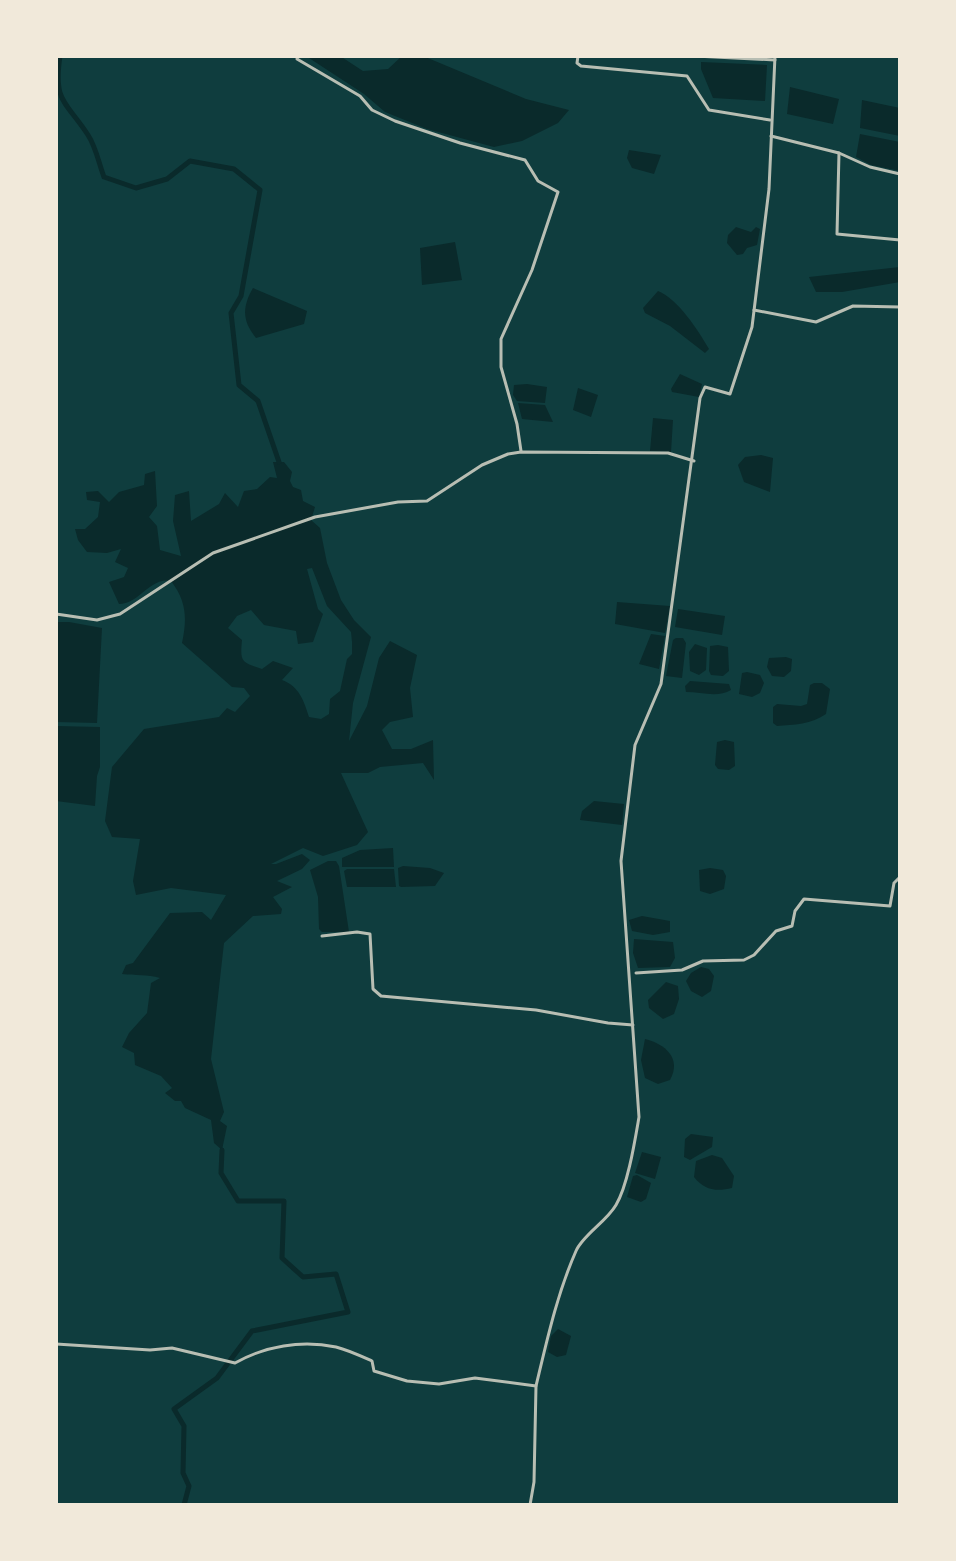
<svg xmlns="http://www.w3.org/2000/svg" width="956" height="1561" font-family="Inter,sans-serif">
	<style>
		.water { fill: #0a2a2b; fill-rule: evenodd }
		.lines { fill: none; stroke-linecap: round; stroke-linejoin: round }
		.canal { stroke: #0a2a2b; stroke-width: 5 }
		.minor { stroke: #b8beb3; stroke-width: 3 }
		.tertiary { stroke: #b8beb3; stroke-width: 3 }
	</style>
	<rect width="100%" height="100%" fill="#0f3d3e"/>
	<g class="water">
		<polygon points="306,56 340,56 363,71 388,69 402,56 423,56 526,99 569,110 558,123 522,141 494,147 427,129 385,112 364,94"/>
		<polygon points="701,62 767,65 765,101 713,98 701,69"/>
		<polygon points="790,87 839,99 833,124 787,114"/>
		<polygon points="862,100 900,108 900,136 860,128"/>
		<polygon points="860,134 900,142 900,171 871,165 856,157"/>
		<polygon points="629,150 661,155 654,174 632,168 627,158"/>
		<polygon points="736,227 751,232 756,227 760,229 757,245 747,248 743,254 737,255 727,243 728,235"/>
		<polygon points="455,242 462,280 422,285 420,248"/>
		<polygon points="900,267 900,282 842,292 816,292 809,277"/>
		<path d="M253,288L307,311L304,324L256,338C242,321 242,307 253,288Z"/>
		<path d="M658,291C678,299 698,330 709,349L705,353L670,326L645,313L643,308Z"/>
		<polygon points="680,374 702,384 699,397 672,392 671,389"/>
		<polygon points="527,384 547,387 545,403 517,401 513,395 514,385"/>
		<polygon points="578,388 598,395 591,417 573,410"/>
		<polygon points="518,403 545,405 553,422 522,419"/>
		<polygon points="653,418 673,420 671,452 650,451"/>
		<polygon points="761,455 773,458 770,492 744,482 738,465 745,457"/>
		<path d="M273,462H284L292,472L290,481L293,487L301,490L303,501L315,507L311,520L320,528L327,563L341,600L354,620L371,637L353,703L349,741L367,706L379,658L390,641L417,655L410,688L413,717L390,722L382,730L392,749H411L433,740L434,780L423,763L380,767L368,773H341L368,832L357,845L323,856L303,848L271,864H276L302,854L310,860L302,869L277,881L292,887L273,897L282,909L281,914L253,916L224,943L211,1059L224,1112L220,1121L227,1126L222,1150L214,1143L211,1120L185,1108L181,1101H175L165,1093L172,1088L161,1076L135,1065L134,1053L122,1047L129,1033L147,1013L151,983L160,978C147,974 136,976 122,974L126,965L133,963L170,913L202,912L211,920L226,895L171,888L136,895L133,881L140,839L112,837L105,821L112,767L144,729L219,717L227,708L235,712L250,696L244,688L232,687L182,643C187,619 187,602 171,581C151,576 139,604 119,604L109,582L124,577L128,568L115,562L121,549L107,553L87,552L78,540L75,529H85L98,517L100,502L87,500L86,492L98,491L109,502L119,492L144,485L145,474L155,471L157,506L149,517L157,526L160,550L181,556L173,521L175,495L189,491L191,521L219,504L225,493L238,507L244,491L257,489L270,477L277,478ZM312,568L327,606L351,632L352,642V654L347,659L340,691L330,699L329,714L321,719L309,717C304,701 299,686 282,680L293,668L273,661L262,669C241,662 240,662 242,640L228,628L237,616L251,610L264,625L296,631L298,644L313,642L323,614L318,609L307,569Z"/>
		<polygon points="617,602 670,606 665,633 615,624"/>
		<polygon points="678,609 725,616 722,635 675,627"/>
		<polygon points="56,622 69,622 102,628 97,723 56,722"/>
		<polygon points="651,634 665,636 659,669 639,664"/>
		<polygon points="676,638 683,638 686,643 682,678 666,676 673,640"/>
		<polygon points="695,644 707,648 706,670 699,675 690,671 689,652"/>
		<polygon points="718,645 728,647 729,671 723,676 711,675 709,671 710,646"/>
		<polygon points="786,657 792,659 791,671 784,677 772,676 767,667 769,658"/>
		<polygon points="747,672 760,675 764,683 760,693 752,697 739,694 742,673"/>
		<path d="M690,681L729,684L731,690C718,698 701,692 686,692L685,686Z"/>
		<path d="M814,683H822L830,689L826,714C812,724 793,725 777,726L773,723V707L777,704L801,706L807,704L810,685Z"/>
		<polygon points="56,726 100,727 100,767 97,776 95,806 56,801"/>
		<polygon points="725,740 734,742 735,766 729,770 718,769 715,765 717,742"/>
		<polygon points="594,801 624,804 622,825 580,820 582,811"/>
		<polygon points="393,848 394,867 342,867 342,858 360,850"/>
		<polygon points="328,861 336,861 339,866 349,932 322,932 319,929 318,897 310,870"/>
		<polygon points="403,866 430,868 444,873 435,886 401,887 399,886 398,868"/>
		<polygon points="710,868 723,870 726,876 724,889 710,894 700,891 699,870"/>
		<polygon points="347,869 394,869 396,887 347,887 344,871"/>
		<polygon points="642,916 670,921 670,932 653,935 632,931 629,920"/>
		<polygon points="634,939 673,942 675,958 670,967 638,968 633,953"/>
		<polygon points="701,967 709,969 714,976 711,991 702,997 691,991 686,981 691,973"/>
		<polygon points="666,982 678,986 679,999 674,1014 663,1019 649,1008 648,1000"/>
		<path d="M645,1039C665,1044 682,1058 670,1080L658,1084L645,1078L641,1060Z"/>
		<polygon points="691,1134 713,1137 712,1147 690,1160 684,1157 685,1139"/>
		<polygon points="642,1152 661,1157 655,1179 635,1173"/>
		<path d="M712,1155L722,1158L734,1176L732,1188C716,1192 704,1190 694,1177L696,1161Z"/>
		<polygon points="637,1175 651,1183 646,1199 641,1202 627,1197 633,1176"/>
		<polygon points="558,1329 571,1336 566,1355 557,1357 548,1352 551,1336"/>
	</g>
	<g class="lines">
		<g class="canal">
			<path d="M60,56C53,103 66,101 88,135C96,147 99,164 104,177L136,188L167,179L190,161L234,169L260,190L241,296L231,313L239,385L258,401L279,462"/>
			<polyline points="184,1505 189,1486 183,1473 184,1426 174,1409 217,1378 252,1331 348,1312 336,1274 303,1277 282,1258 284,1201 238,1201 221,1173 222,1150"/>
		</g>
		<g class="minor">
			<polyline points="298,56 297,59 360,96 372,110 395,121 460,143 525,160 538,181 558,192 532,270 501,339 501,367 517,424 521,451"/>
			<polyline points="578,56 577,63 581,66 687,76 709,110 770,120"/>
			<polyline points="695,56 775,60"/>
			<polyline points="771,136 839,153 870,167 900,174"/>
			<polyline points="839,153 837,234 900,240"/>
			<polyline points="754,310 816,322 853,306 900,307"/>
			<polyline points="322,936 357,932 370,934 373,989 381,996 536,1010 608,1023 633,1025"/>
			<polyline points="636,973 682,970 703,961 744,960 754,955 776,931 792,926 795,911 804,899 890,906 894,883 900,877"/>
			<path d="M56,1344L150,1350L172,1348L235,1363C265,1346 301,1340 336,1347C348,1350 361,1356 372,1361L374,1371L407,1381L439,1384L475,1378L536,1386C547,1340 557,1294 576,1251C583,1235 606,1222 616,1205C628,1185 635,1140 639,1117L621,861L635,745L661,684L700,398L705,387L730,394L752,327L769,189L775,56"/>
			<polyline points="530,1505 534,1482 536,1386"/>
		</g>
		<polyline class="tertiary" points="56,614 97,620 120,614 213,553 315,517 398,502 427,501 482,465 508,454 521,452 668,453 694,461"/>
	</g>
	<rect width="956" height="1561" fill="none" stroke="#f1e9da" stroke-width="116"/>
</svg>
